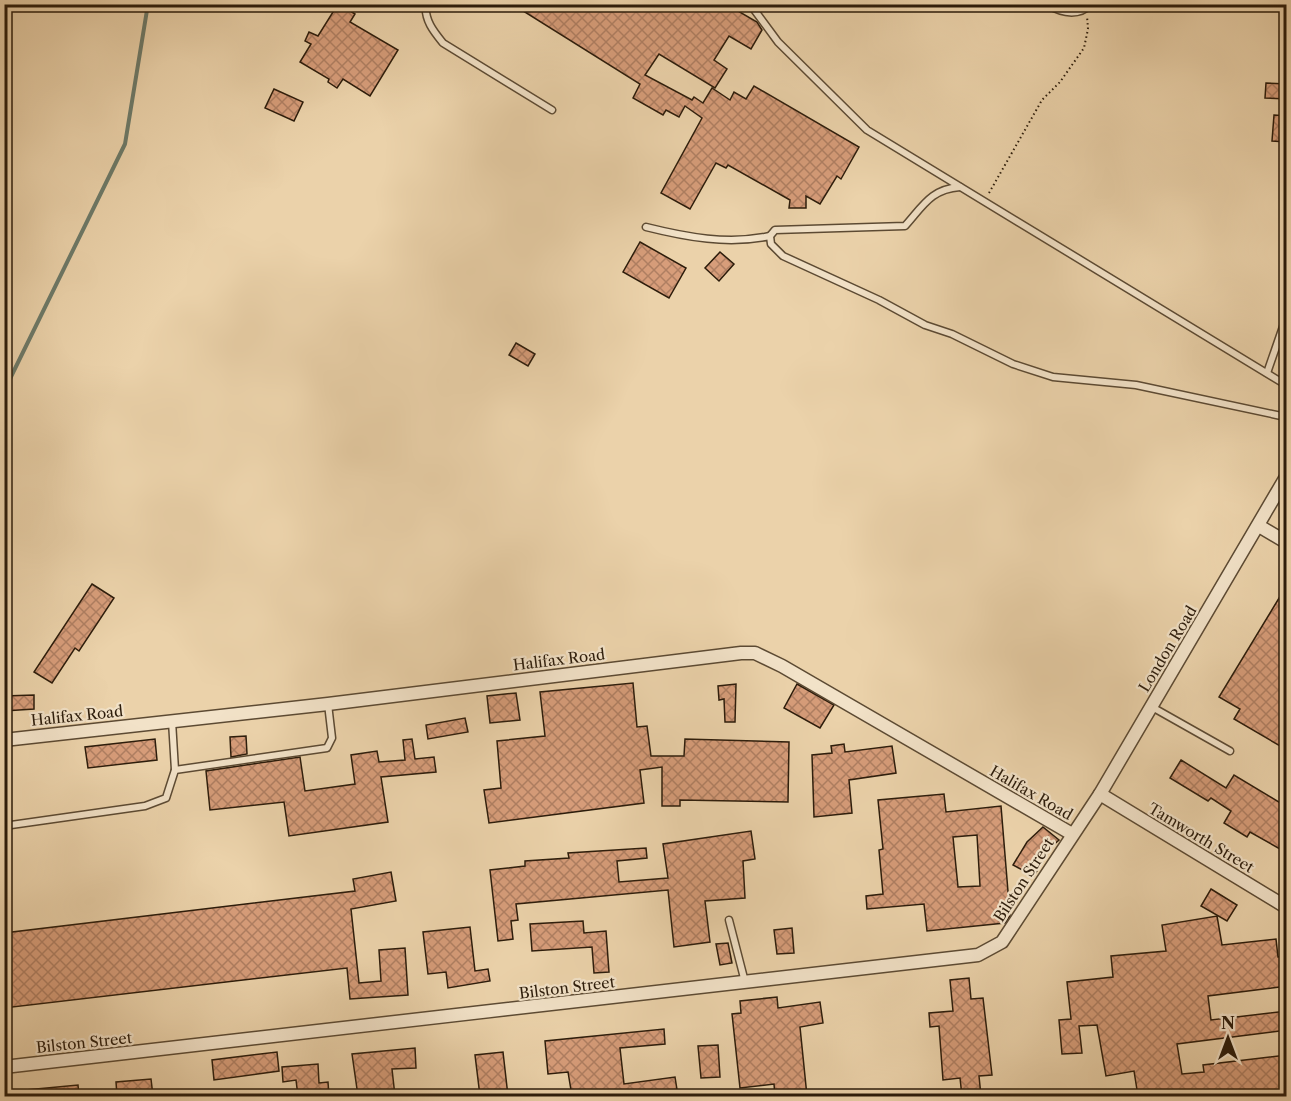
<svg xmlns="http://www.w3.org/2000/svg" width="1291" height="1101" font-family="'Libre Caslon Text',serif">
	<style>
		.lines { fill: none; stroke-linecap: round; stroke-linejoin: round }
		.stream { stroke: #6d7a69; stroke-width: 4 }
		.building { fill: url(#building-cross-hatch); stroke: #2c1c0b; stroke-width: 1.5; fill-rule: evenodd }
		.lane-casing { stroke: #5c4a33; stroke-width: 9 }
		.street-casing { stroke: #5c4a33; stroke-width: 15 }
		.path { stroke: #2c1c0b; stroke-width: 2; stroke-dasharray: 1.5 3; stroke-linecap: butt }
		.lane { stroke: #f2e2c8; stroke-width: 6 }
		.street { stroke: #f2e2c8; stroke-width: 12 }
		.labels { text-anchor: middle; stroke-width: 4.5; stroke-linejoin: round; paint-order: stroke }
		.street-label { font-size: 15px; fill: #2c1c0b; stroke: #f2e2c8 }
	</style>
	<defs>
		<pattern id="building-cross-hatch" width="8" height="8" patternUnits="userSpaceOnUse" patternTransform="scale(1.5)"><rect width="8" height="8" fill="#d79d7a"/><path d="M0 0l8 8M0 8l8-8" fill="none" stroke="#af7f62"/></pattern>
	</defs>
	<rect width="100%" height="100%" fill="#ebd2aa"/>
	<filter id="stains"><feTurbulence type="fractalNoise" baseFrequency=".00333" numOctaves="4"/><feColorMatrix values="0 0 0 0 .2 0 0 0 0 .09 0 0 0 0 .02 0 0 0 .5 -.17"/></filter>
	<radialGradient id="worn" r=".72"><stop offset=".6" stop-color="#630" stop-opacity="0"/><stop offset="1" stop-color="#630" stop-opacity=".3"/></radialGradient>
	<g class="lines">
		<polyline class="stream" points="4,391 125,144 148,4"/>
	</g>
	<g class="building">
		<polygon points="338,4 350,4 347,9 355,14 350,22 398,50 370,96 343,79 337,88 328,82 329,79 300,62 311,44 305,41 309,32 318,36"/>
		<polygon points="512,4 726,4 757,22 762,30 751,49 729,36 714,60 727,69 715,88 659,54 645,75 692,100 694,97 703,103 712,88 730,100 734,92 746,99 754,86 859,147 841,179 837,176 820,204 806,196 806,208 789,208 790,200 728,165 726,168 716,163 690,209 661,193 702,118 685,106 679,117 666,110 663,115 633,98 640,84"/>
		<polygon points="1266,83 1287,84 1287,99 1265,98"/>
		<polygon points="274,89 303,102 294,121 265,108"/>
		<polygon points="1274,115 1287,116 1287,142 1272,141"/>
		<polygon points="640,242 686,268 669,298 623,272"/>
		<polygon points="720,252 734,264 719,281 705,268"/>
		<polygon points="516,343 535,354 528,366 509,355"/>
		<polygon points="92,584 114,598 79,651 75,648 52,683 34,672"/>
		<polygon points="1287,585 1287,750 1234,719 1240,709 1219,697"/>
		<polygon points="633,683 637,727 647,726 651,756 684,756 685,739 789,742 788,802 680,800 680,806 662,806 662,767 640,770 644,803 489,823 484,790 501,788 497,741 545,736 540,692"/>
		<polygon points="736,684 735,722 725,722 724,699 719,700 718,686"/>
		<polygon points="797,684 834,705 820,728 784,708"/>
		<polygon points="516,693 520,720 490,723 487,696"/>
		<polygon points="34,695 34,709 4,711 4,696"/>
		<polygon points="465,718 468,732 428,739 426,725"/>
		<polygon points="246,736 247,754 231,757 230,737"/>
		<polygon points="155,739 157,760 88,768 85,747"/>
		<polygon points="412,739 415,759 434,757 436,772 381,777 388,822 289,836 284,802 210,810 206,771 300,757 305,791 355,784 351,755 377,751 379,762 405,760 403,740"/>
		<polygon points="844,744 845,752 892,746 896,773 849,780 852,813 814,817 812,755 832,753 831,746"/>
		<polygon points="1181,760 1226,788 1234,775 1287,807 1287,853 1250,832 1247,837 1224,823 1231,811 1211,798 1208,801 1170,778"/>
		<path d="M944,794L946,812L1001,806L1010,916L1005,923L927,931L924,904L867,909L866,896L883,894L879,850L883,849L878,800ZM977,835L980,886L958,887L953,837Z"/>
		<polygon points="1043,827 1059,840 1050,848 1034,876 1013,865 1027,842"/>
		<polygon points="751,831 755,859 743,861 745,898 705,901 710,942 674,947 668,890 516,904 518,920 511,921 513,939 498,941 490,870 525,866 525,861 569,858 568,853 646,848 647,858 617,861 619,882 668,878 663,844"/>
		<polygon points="391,872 396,901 351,909 359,983 381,981 379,950 405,948 408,995 350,999 347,968 4,1008 4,933 355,891 353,879"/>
		<polygon points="1211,889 1237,905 1227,921 1201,906"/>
		<polygon points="1217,916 1222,945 1276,939 1278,957 1287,956 1287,986 1208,996 1211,1020 1287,1011 1287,1030 1177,1044 1182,1074 1204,1072 1203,1065 1287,1055 1287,1096 1138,1096 1134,1071 1106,1076 1097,1025 1079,1026 1082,1053 1062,1054 1059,1020 1071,1019 1067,982 1113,977 1111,956 1166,951 1162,925"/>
		<polygon points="583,921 584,933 606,931 609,972 594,973 592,947 532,951 530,924"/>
		<polygon points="470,927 475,971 488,969 490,981 448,988 446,972 428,974 423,932"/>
		<polygon points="792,928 794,953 777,954 774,930"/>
		<polygon points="728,943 732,963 720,965 716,944"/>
		<polygon points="969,978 971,999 983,998 992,1075 979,1076 981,1096 962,1096 960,1078 943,1080 939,1026 930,1027 929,1013 953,1011 950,980"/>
		<polygon points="777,997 778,1008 820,1002 823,1023 800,1027 807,1096 775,1096 774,1084 740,1088 732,1014 741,1013 740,1001"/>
		<polygon points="664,1029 665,1044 620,1048 624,1084 675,1077 678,1096 572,1096 568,1072 548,1074 545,1041"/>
		<polygon points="718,1045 720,1077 701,1078 698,1046"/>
		<polygon points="415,1048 416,1068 392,1069 395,1096 358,1096 352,1054"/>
		<polygon points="277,1052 279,1071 214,1080 212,1060"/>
		<polygon points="503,1052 508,1096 480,1096 475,1055"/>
		<polygon points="318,1064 319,1083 328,1082 329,1096 298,1096 296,1080 283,1082 282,1067"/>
		<polygon points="151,1079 153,1096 117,1096 116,1082"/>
		<polygon points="78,1085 79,1096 26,1096 26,1090"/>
	</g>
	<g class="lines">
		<defs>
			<g id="lane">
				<path d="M426,4C424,20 434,32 443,43L552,110"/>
				<polyline points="750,4 778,42 867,130 1286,385"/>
				<path d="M1046,4C1061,13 1078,17 1092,4"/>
				<path d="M960,187C931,189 923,206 905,226L775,230L770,236L771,244L783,256L879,300L925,325L952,334L1013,364L1053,377L1136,385L1286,417"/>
				<path d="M646,227C686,237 728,245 770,236"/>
				<polyline points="1267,373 1286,318"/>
				<polyline points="1152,707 1230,751"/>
				<polyline points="172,721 175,770"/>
				<polyline points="4,826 145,806 166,798 175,770 327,748 332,738 328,704"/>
				<polyline points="729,920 745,982"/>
			</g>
			<g id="street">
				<polyline points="1259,526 1286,542"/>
				<polyline points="4,740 328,704 741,653 755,653 782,666 1072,834"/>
				<polyline points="1100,794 1286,907"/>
				<polyline points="4,1067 978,955 1002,942 1100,794 1286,477"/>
			</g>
		</defs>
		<use href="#lane" class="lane-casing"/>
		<use href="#street" class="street-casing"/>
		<polyline class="path" points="989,193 1042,100 1060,82 1084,48 1088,29 1087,16"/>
		<use href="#lane" class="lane"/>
		<use href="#street" class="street"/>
	</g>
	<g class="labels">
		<g class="street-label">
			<text transform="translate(1168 649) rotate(-59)" y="5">London Road</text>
			<text transform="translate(559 660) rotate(-7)" y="5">Halifax Road</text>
			<text transform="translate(77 716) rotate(-6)" y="5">Halifax Road</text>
			<text transform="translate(1031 793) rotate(30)" y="5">Halifax Road</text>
			<text transform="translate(1201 838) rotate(31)" y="5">Tamworth Street</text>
			<text transform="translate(1024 880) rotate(-57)" y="5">Bilston Street</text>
			<text transform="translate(567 988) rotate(-7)" y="5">Bilston Street</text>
			<text transform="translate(84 1043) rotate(-6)" y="5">Bilston Street</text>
		</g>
	</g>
	<rect width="1291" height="1101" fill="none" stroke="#ebd2aa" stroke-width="24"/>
	<rect x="6" y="6" width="1279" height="1089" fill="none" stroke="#2c1c0b" stroke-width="3"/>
	<rect x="12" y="12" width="1267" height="1077" fill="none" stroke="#2c1c0b" stroke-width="1.5"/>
	<g transform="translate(1228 1038)" stroke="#f2e2c8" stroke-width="4.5" paint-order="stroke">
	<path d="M0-4.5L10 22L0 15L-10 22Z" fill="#2c1c0b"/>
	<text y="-9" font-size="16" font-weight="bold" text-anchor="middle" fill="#2c1c0b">N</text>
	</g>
	<rect width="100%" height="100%" filter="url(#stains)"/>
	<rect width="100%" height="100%" fill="url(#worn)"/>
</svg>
